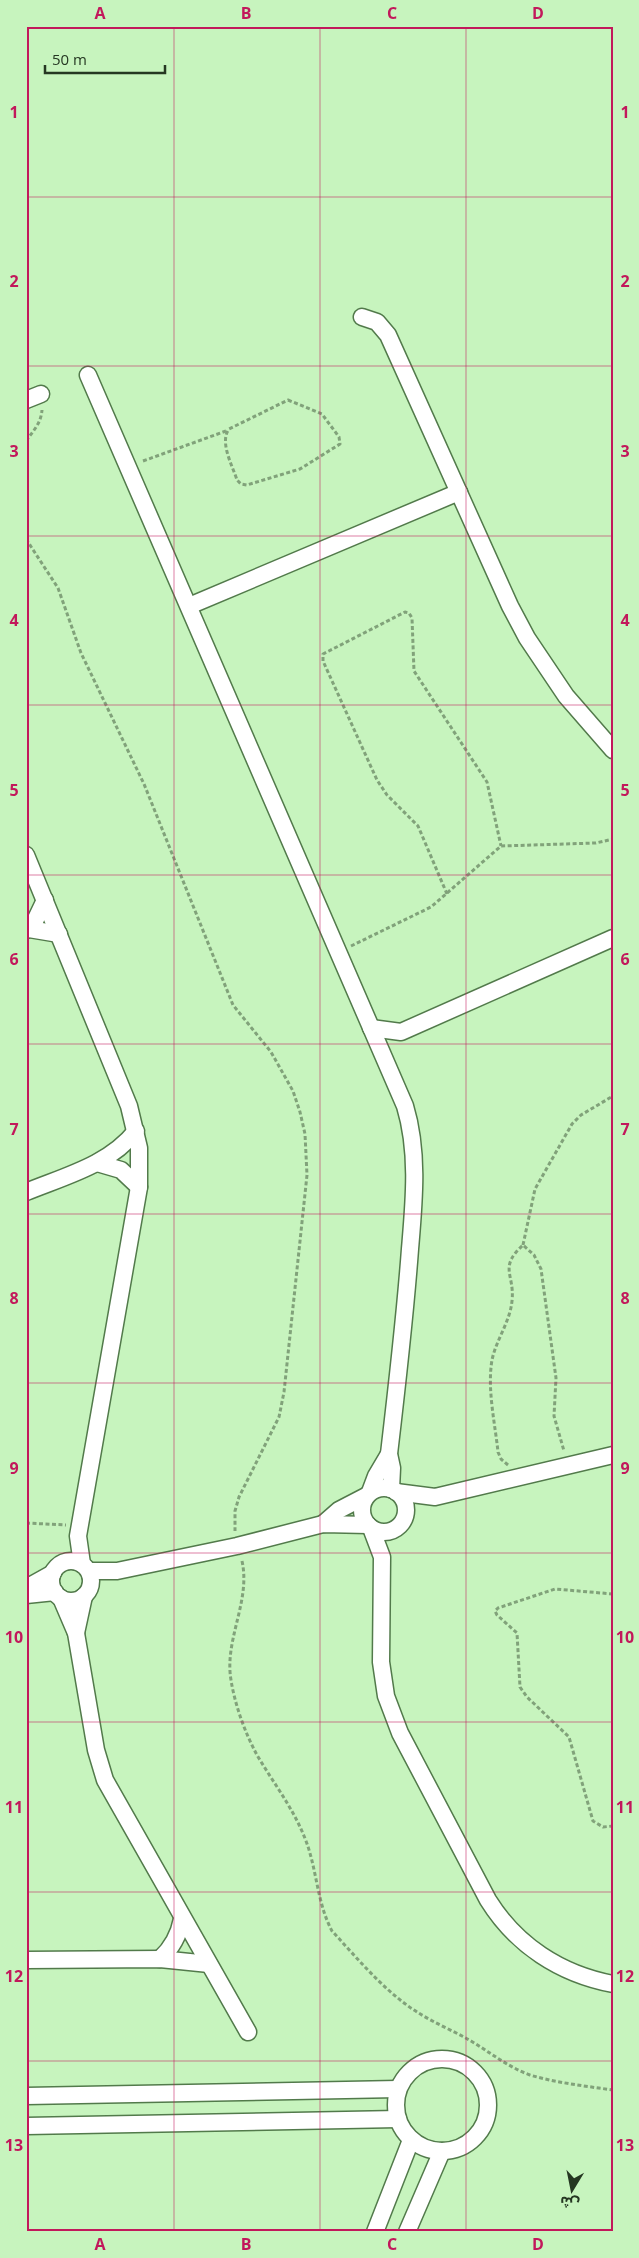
<svg xmlns="http://www.w3.org/2000/svg" width="639" height="2258" font-family="'Open Sans','Noto Sans Arabic',sans-serif">
	<style>
		.lines { fill: none; stroke-linecap: round; stroke-linejoin: round }
		.minor-casing { stroke: #527a4b; stroke-width: 19 }
		.path { stroke: #81a27a; stroke-width: 3; stroke-dasharray: 4 2.5; stroke-linecap: butt }
		.minor { stroke: #fff; stroke-width: 16 }
		.grid { fill: none; stroke: #c2185b; stroke-width: 1; stroke-opacity: 0.55 }
		.neatline { fill: none; stroke: #c2185b; stroke-width: 2 }
		.grid-label { font-size: 16px; text-anchor: middle; font-weight: bold; fill: #c2185b }
	</style>
	<rect width="100%" height="100%" fill="#c7f4be"/>
	<g class="lines">
		<defs>
			<g id="minor">
				<polyline points="362,317 377,322 388,335 510,606 527,638 566,696 613,750"/>
				<path d="M88,375L405,1106C419,1152 414,1202 410,1249C405,1318 397,1386 389,1454L392,1468L391,1489"/>
				<polyline points="26,400 41,394"/>
				<polyline points="189,606 459,492"/>
				<polyline points="26,855 129,1106 139,1148 139,1187 78,1536 82,1564"/>
				<polyline points="29,929 59,934"/>
				<polyline points="26,930 34,923 45,900"/>
				<polyline points="371,1028 401,1032 613,938"/>
				<polyline points="97,1163 121,1170 139,1187"/>
				<path d="M26,1192C65,1176 109,1165 136,1131"/>
				<circle cx="384" cy="1510" r="22"/>
				<polyline points="370,1492 376,1476 389,1454"/>
				<polyline points="396,1492 435,1497 613,1455"/>
				<polyline points="323,1524 339,1510 366,1496"/>
				<path d="M371,1528L382,1557L381,1662L386,1696L400,1733L488,1900C516,1945 560,1974 613,1984"/>
				<circle cx="71" cy="1581" r="20"/>
				<polyline points="89,1571 117,1571 237,1546 323,1524 368,1525"/>
				<polyline points="26,1588 53,1573"/>
				<polyline points="26,1595 55,1592"/>
				<polyline points="61,1598 76,1633 96,1750 105,1780 248,2032"/>
				<polyline points="76,1633 84,1596"/>
				<path d="M160,1959C173,1947 179,1935 182,1919"/>
				<polyline points="26,1960 160,1959 209,1964"/>
				<circle cx="442" cy="2105" r="46"/>
				<polyline points="26,2096 398,2089"/>
				<polyline points="26,2126 398,2119"/>
				<polyline points="375,2232 411,2140"/>
				<polyline points="407,2232 442,2151"/>
			</g>
		</defs>
		<use href="#minor" class="minor-casing"/>
		<g class="path">
			<path d="M288,400L322,414L339,437L340,444L300,469L247,485L241,484L237,480C233,467 219,442 229,429Z"/>
			<path d="M26,441C34,430 41,423 42,410"/>
			<polyline points="143,461 226,431"/>
			<polyline points="26,539 58,588 81,653 144,784 233,1005 271,1052 293,1091 300,1112 305,1134 307,1175 284,1392 279,1417 239,1497 235,1511 235,1531"/>
			<polyline points="447,894 418,826 387,795 377,780 323,661 323,654 405,612 409,613 412,618 414,671 487,782 501,846"/>
			<polyline points="351,946 431,907 501,846 596,843 613,839"/>
			<polyline points="523,1245 535,1189 572,1124 581,1115 613,1096"/>
			<path d="M508,1465L501,1459L498,1452C495,1423 487,1389 492,1360C496,1340 510,1322 512,1301C515,1274 498,1268 523,1245L534,1255L541,1269L556,1378L554,1416L564,1451"/>
			<polyline points="26,1523 66,1525"/>
			<path d="M242,1561C251,1601 224,1640 231,1680C235,1705 245,1733 257,1755C274,1784 294,1809 306,1841C317,1870 317,1903 332,1931C358,1959 384,1991 417,2012C434,2023 454,2031 471,2041C491,2053 508,2067 530,2075C557,2083 585,2086 613,2090"/>
			<polyline points="613,1594 555,1589 498,1608 495,1611 497,1615 517,1633 520,1687 527,1697 569,1737 593,1821 603,1827 613,1826"/>
		</g>
		<use href="#minor" class="minor"/>
	</g>
	<path class="grid" d="M174,26V2232M320,26V2232M466,26V2232M26,197H613M26,366H613M26,536H613M26,705H613M26,875H613M26,1044H613M26,1214H613M26,1383H613M26,1553H613M26,1722H613M26,1892H613M26,2061H613"/>
	<rect width="639" height="2258" fill="none" stroke="#c7f4be" stroke-width="55"/>
	<g transform="translate(572 2190) rotate(190)" stroke="#c7f4be" stroke-width="4" paint-order="stroke">
	<path d="M0-4L9 19L0 12L-9 19Z" fill="#253722"/>
	<text y="-8" font-size="14" font-weight="bold" text-anchor="middle" fill="#253722">ش</text>
	</g>
	<path d="M45 65v8h120v-8" fill="none" stroke="#253722" stroke-width="2.5"/>
	<text x="52" y="65" font-size="15" fill="#253722" stroke="#c7f4be" stroke-width="4" paint-order="stroke">50 m</text>
	<rect x="28" y="28" width="584" height="2202" class="neatline"/>
	<g class="grid-label">
		<text x="100" y="19">A</text>
		<text x="246" y="19">B</text>
		<text x="392" y="19">C</text>
		<text x="538" y="19">D</text>
		<text x="14" y="118">1</text>
		<text x="625" y="118">1</text>
		<text x="14" y="287">2</text>
		<text x="625" y="287">2</text>
		<text x="14" y="457">3</text>
		<text x="625" y="457">3</text>
		<text x="14" y="626">4</text>
		<text x="625" y="626">4</text>
		<text x="14" y="796">5</text>
		<text x="625" y="796">5</text>
		<text x="14" y="965">6</text>
		<text x="625" y="965">6</text>
		<text x="14" y="1135">7</text>
		<text x="625" y="1135">7</text>
		<text x="14" y="1304">8</text>
		<text x="625" y="1304">8</text>
		<text x="14" y="1474">9</text>
		<text x="625" y="1474">9</text>
		<text x="14" y="1643">10</text>
		<text x="625" y="1643">10</text>
		<text x="14" y="1813">11</text>
		<text x="625" y="1813">11</text>
		<text x="14" y="1982">12</text>
		<text x="625" y="1982">12</text>
		<text x="14" y="2151">13</text>
		<text x="625" y="2151">13</text>
		<text x="100" y="2250">A</text>
		<text x="246" y="2250">B</text>
		<text x="392" y="2250">C</text>
		<text x="538" y="2250">D</text>
	</g>
</svg>
